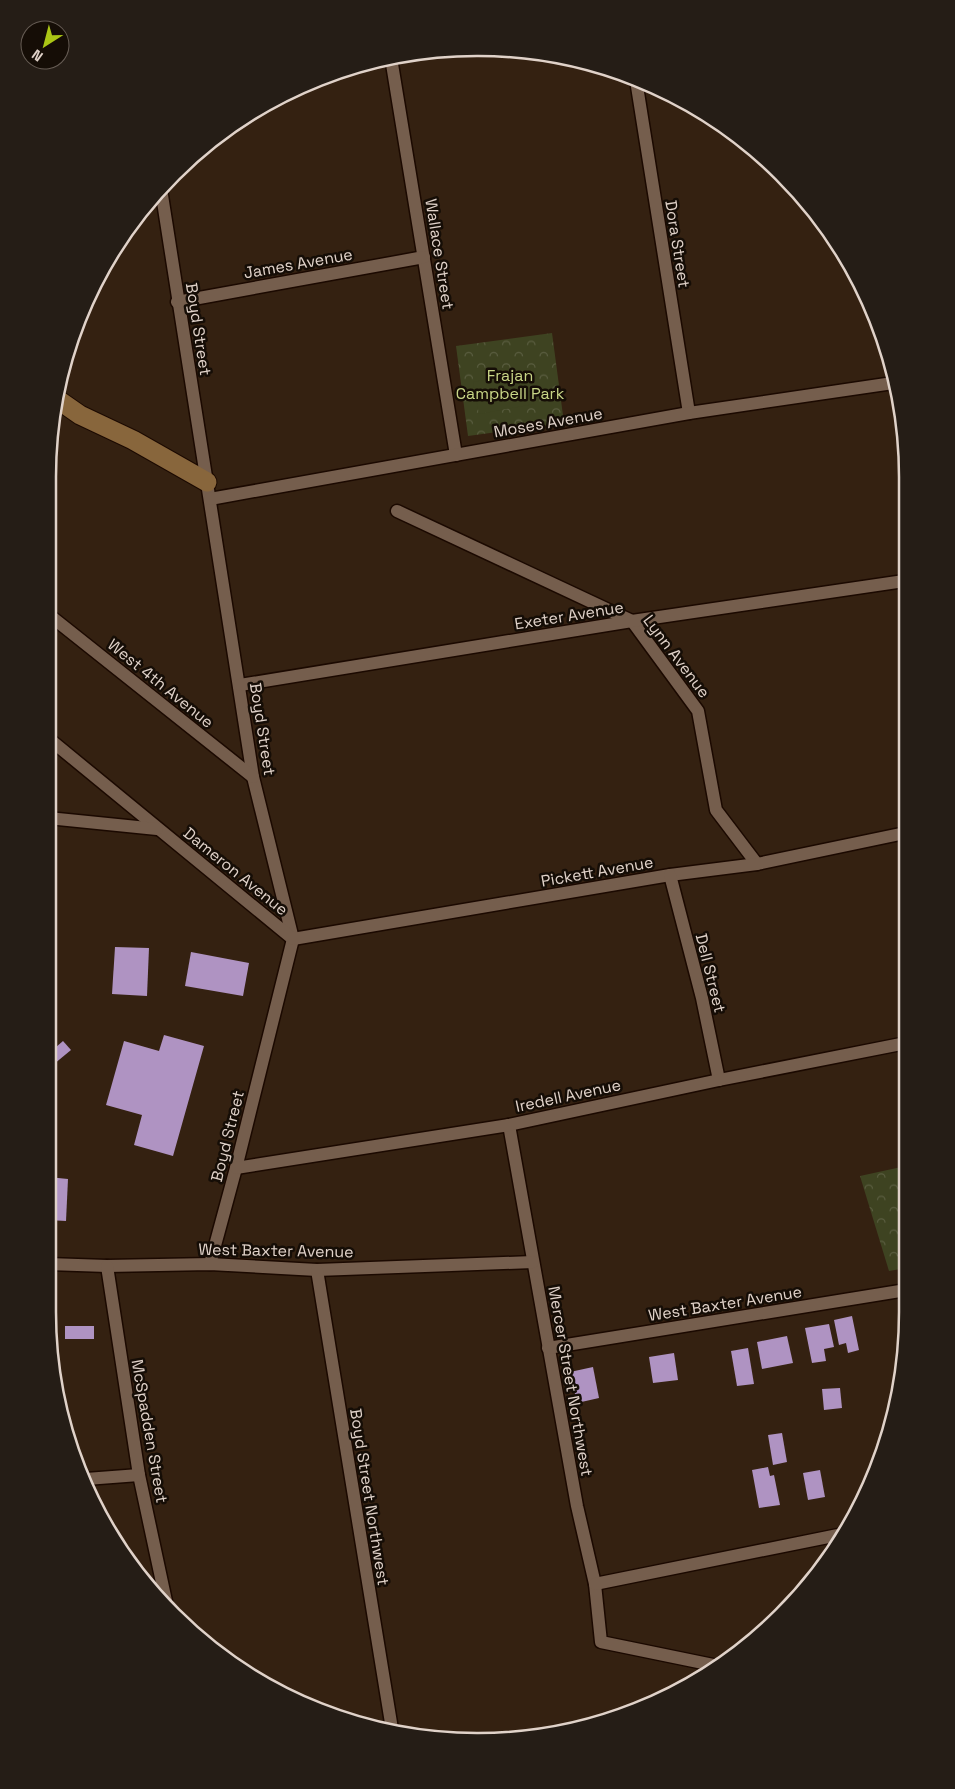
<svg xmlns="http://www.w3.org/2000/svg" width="955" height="1789" font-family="'Space Grotesk',sans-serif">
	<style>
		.park { fill: url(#park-crowns) }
		.garden { fill: #3e4321 }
		.building { fill: #af93c2 }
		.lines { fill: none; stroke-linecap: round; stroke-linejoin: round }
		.street-casing { stroke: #1b0900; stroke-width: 15 }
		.secondary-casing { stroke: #1b0900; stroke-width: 21 }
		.street { stroke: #755e4d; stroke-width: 12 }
		.secondary { stroke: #88663c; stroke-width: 19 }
		.labels { text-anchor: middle; stroke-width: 5; stroke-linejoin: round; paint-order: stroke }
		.street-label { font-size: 16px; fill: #e0d2c9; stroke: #150d06 }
		.park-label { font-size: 16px; fill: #c9d687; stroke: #150d06 }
		.rim { fill: none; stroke: #e0d2c9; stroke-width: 2.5 }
	</style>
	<defs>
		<pattern id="park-crowns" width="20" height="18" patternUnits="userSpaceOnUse" patternTransform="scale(1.25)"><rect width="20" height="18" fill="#3e4321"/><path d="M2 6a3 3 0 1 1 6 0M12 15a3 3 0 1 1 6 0" fill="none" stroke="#5a5d40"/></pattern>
	</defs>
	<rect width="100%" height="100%" fill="#342111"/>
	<g class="park">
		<polygon points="552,333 564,423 468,436 456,346"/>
		<polygon points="906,1166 906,1268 889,1271 860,1176"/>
	</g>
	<polygon class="garden" points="528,372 534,404 479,414 473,382"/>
	<g class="building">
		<polygon points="115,947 149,948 147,996 112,994"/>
		<polygon points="191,952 249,963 243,996 185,986"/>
		<polygon points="164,1035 204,1046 173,1156 134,1145 142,1115 106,1105 124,1041 159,1051"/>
		<polygon points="63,1041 71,1050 48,1069 48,1054"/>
		<polygon points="48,1177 68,1179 66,1221 48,1220"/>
		<polygon points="852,1316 859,1350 848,1353 846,1343 839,1345 834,1320"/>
		<polygon points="829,1324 834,1347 824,1349 826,1361 812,1363 805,1328"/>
		<rect x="65" y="1326" width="29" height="13"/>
		<polygon points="787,1336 793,1363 762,1369 757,1342"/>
		<polygon points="748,1348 754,1384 737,1386 731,1351"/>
		<polygon points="674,1353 678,1380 653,1383 649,1357"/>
		<polygon points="593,1367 599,1398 577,1403 570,1372"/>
		<polygon points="840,1388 842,1408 824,1410 822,1389"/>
		<polygon points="782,1433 787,1462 773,1465 768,1435"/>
		<polygon points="768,1467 770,1476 774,1475 780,1505 759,1508 752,1470"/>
		<polygon points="820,1470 825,1497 808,1500 803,1473"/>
	</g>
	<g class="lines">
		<defs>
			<g id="street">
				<polyline points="391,58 456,455"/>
				<polyline points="636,80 689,413"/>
				<polyline points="161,189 253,777 293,939 236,1168 210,1264"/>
				<polyline points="177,302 424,257"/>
				<polyline points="210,499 689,413 893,383"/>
				<polyline points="397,511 632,621 698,711 716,810 757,864"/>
				<polyline points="48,614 253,777"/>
				<polyline points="240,685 632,621 904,581"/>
				<polyline points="48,738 293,939 670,875 757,864 905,833"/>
				<polyline points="48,818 157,829"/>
				<polyline points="670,875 702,998 719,1080"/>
				<polyline points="509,1125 577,1506 595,1584 601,1642 713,1665"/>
				<polyline points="236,1168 509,1125 719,1080 906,1043"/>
				<polyline points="48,1264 107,1266 210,1264 317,1270 533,1262"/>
				<polyline points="107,1266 139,1475 166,1601"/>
				<polyline points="317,1270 392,1729"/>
				<polyline points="548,1348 906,1290"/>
				<polyline points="86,1479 139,1475"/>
				<polyline points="595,1584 843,1534"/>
			</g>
			<polyline id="secondary" points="57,399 80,415 133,440 207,482"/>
		</defs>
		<use href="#street" class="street-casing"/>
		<use href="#secondary" class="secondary-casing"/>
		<use href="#street" class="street"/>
		<use href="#secondary" class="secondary"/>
	</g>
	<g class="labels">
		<g class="street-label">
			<text transform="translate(678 244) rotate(81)" y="6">Dora Street</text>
			<text transform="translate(440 254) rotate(81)" y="6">Wallace Street</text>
			<text transform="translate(298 263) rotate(-10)" y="6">James Avenue</text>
			<text transform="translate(199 329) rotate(81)" y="6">Boyd Street</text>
			<text transform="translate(548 422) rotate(-10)" y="6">Moses Avenue</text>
			<text transform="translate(569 615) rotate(-9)" y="6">Exeter Avenue</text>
			<text transform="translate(677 656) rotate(53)" y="6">Lynn Avenue</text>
			<text transform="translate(161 683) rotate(39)" y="6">West 4th Avenue</text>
			<text transform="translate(263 729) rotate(81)" y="6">Boyd Street</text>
			<text transform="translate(236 871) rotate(39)" y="6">Dameron Avenue</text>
			<text transform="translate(597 871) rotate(-10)" y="6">Pickett Avenue</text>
			<text transform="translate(711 973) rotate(76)" y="6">Dell Street</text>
			<text transform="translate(568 1095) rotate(-12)" y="6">Iredell Avenue</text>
			<text transform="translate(227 1136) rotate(-76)" y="6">Boyd Street</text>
			<text transform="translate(276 1250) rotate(1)" y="6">West Baxter Avenue</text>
			<text transform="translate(725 1303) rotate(-9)" y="6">West Baxter Avenue</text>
			<text transform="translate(571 1381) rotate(80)" y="6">Mercer Street Northwest</text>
			<text transform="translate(150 1431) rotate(80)" y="6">McSpadden Street</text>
			<text transform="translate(370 1497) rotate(81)" y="6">Boyd Street Northwest</text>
		</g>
		<g class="park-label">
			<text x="510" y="381">Frajan<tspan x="510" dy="18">Campbell Park</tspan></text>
		</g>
	</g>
	<path d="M0 0H955V1789H0ZM477 56H478A421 421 0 0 1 899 477V1312A421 421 0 0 1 478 1733H477A421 421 0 0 1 56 1312V477A421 421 0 0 1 477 56Z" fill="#251d16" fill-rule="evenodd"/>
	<path class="rim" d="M477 56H478A421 421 0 0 1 899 477V1312A421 421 0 0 1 478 1733H477A421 421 0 0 1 56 1312V477A421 421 0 0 1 477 56Z"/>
	<g transform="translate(45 45) rotate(216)"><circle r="24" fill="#150d06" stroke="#665c54"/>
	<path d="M0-4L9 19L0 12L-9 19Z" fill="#abc615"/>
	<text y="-8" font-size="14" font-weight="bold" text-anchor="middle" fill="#e0d2c9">N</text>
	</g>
</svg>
